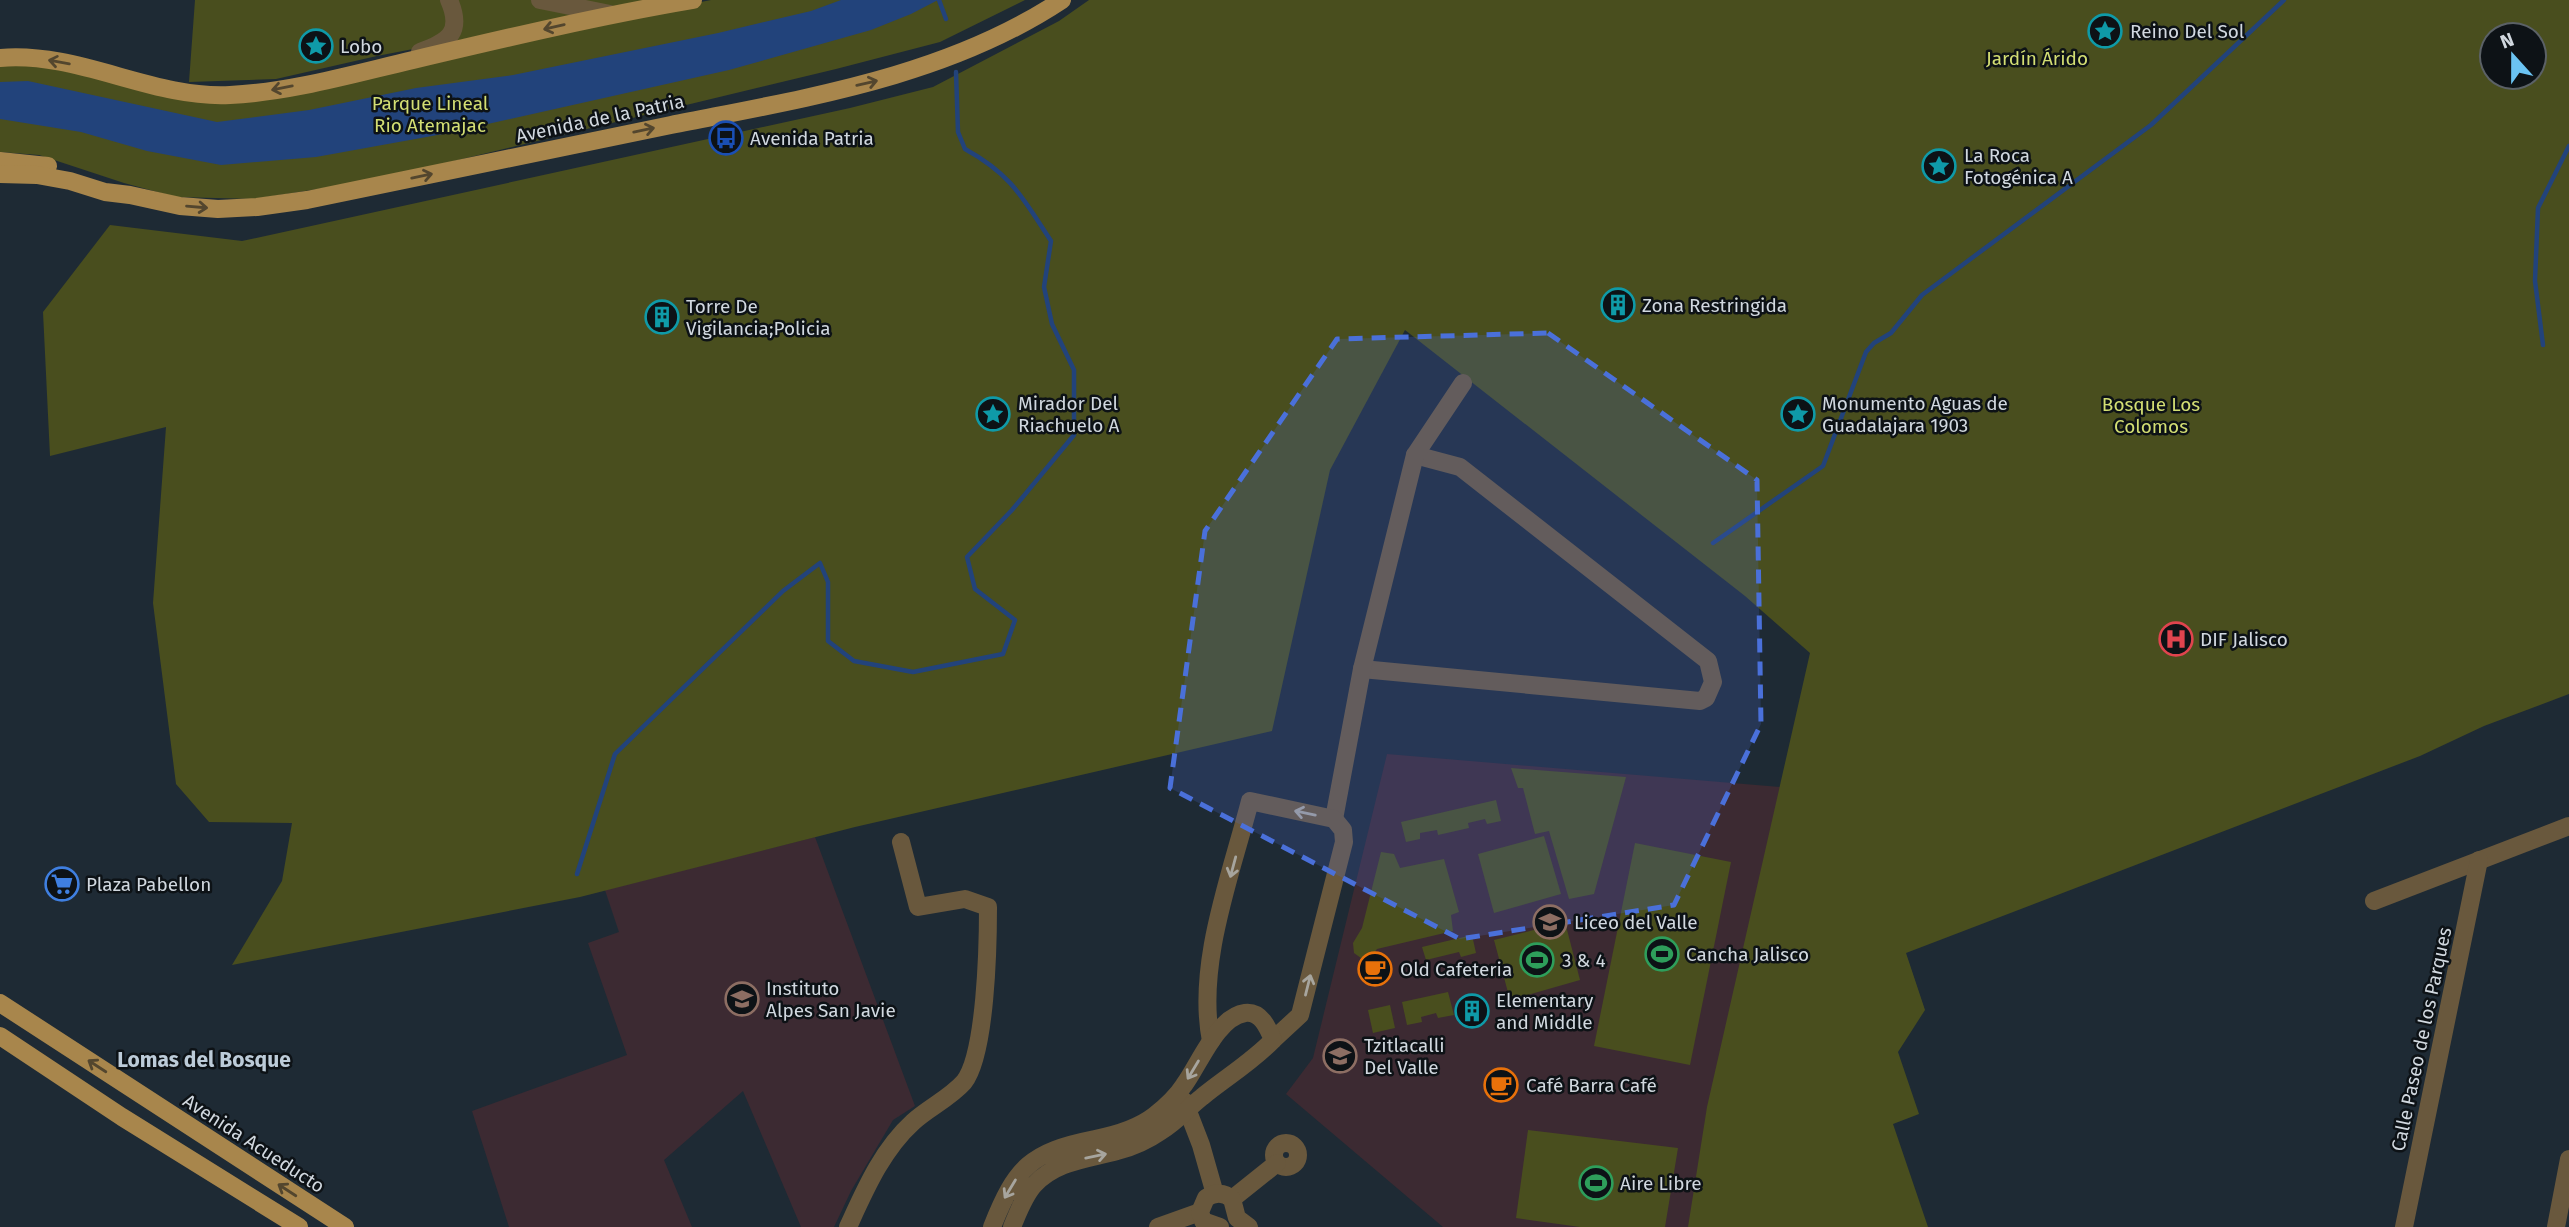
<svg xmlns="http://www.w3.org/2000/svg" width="2569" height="1227" font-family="'Fira Sans',sans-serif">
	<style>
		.education { fill: #3c2a32 }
		.green { fill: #494e1e; fill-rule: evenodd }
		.water { fill: #22437b }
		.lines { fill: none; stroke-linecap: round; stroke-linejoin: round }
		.stream { stroke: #22437b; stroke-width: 4.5 }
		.minor { stroke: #69583d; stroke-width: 18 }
		.major { stroke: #a8864c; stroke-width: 18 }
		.oneway { stroke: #53462e }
		.oneway2 { stroke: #a7a59e }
		.marked { fill: #4a70da; fill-opacity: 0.2; stroke: #4a70da; stroke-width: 5; stroke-dasharray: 14 9; stroke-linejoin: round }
		.labels { text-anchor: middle; stroke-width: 5; stroke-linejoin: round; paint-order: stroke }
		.poi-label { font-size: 19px; fill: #d1d8df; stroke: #0d1216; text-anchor: start }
		.park-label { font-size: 19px; fill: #d3de73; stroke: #0d1216 }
		.street-label { font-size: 19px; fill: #d1d8df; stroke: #0d1216 }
		.neighbourhood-label { font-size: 21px; font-weight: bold; fill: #bccbd8; stroke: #0d1216 }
	</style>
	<rect width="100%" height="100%" fill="#1e2a34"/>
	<g class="education">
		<polygon points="1387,754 1780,787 1694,1227 1443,1227 1286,1094 1313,1058"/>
		<polygon points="815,837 915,1106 893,1120 851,1191 834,1227 801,1227 743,1091 664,1160 692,1227 509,1227 472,1111 627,1055 588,943 619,932 605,890"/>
	</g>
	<g class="green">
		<polygon points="195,0 667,0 377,56 276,79 189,82"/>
		<polygon points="711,0 1025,0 940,42 836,69 375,180 254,199 176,197 124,183 39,155 0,152 0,63 42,63 204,100"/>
		<path d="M1089,0H2569V694L2484,726L2420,756L1906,953L1925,1010L1898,1052L1919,1114L1893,1124L1928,1227H1688L1707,1107L1810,653L1745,596L1405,330L1330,470L1272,731L855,827L580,897L232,965L282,881L292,823L209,822L176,784L153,603L166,427L50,456L43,312L110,225L242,241L850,108L933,87L1059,21ZM2492,35H2534V77H2492Z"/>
		<polygon points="1511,768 1626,777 1594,894 1569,899 1549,831 1535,834 1523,788 1518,788"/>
		<polygon points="1496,800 1501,821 1487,824 1485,819 1468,823 1469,828 1438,835 1437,830 1420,833 1420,839 1406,842 1401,822"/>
		<polygon points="1544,836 1561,894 1494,913 1478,854"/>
		<polygon points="1635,843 1731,862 1690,1065 1594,1046"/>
		<polygon points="1381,852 1394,854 1400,868 1444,859 1459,912 1451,915 1453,931 1377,949 1371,957 1361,958 1354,953 1353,943 1362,928"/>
		<polygon points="1565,922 1580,980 1510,1000 1494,940"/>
		<polygon points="1472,935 1476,953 1461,957 1459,952 1426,960 1422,947"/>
		<polygon points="1448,992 1454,1015 1438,1018 1436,1013 1421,1017 1422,1022 1407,1025 1402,1002"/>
		<polygon points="1390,1005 1395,1028 1373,1033 1368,1010"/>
		<polygon points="1528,1130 1678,1148 1665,1227 1580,1227 1516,1218"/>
	</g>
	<polygon class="water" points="841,0 938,0 911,14 871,30 729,70 443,134 316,157 221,165 147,151 81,132 0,119 0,82 28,81 217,122 309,110 416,88 513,75 718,33 811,11"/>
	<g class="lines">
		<g class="stream">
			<polyline points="939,0 946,19"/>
			<polyline points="2543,345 2535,281 2538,208 2569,146"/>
			<polyline points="1713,543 1823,466 1866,352 1874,343 1891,333 1922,295 2151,125 2284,0"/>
			<path d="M577,874L615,754L783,591L820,563L828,582V641L854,661L913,672L1003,654L1015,620L975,589L967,557L1012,510L1074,435V370L1052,324L1044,287L1051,241C1022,197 1012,175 965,149L958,132L956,72"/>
		</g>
		<g class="minor">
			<polyline points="540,0 610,14"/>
			<path d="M420,52C449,42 463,32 449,0"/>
			<polyline points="1362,669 1700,701 1706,698 1713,682 1708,661 1460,467 1415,455"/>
			<polyline points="1334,819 1362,669 1415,455 1463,383"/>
			<polyline points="2374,901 2569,826"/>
			<path d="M1211,1041C1196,965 1231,875 1250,801L1334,819L1343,830L1344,842L1300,1015L1273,1040"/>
			<polyline points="1184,1101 1201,1145 1215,1194"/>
			<circle cx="1286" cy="1155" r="12"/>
			<polyline points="1232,1199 1277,1163"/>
			<path d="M848,1227C865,1190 882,1150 913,1122C928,1108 950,1098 964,1082C986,1054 988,945 988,907L965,899L918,907L901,842"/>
			<path d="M992,1227C1016,1167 1030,1152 1095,1139C1116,1135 1137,1129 1154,1116C1164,1108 1177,1096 1184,1085C1199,1065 1217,1017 1245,1013C1261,1011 1268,1028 1273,1040C1252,1062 1225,1078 1202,1097C1188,1108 1176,1122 1161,1131C1148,1140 1133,1147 1117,1151C1088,1159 1056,1161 1034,1185C1024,1196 1018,1213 1012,1227"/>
			<polyline points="1158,1227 1200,1212"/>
			<path d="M1220,1227L1203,1221L1200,1212L1206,1198C1215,1192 1224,1192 1232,1199L1237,1218L1249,1227"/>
			<polyline points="2404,1227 2479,860"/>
			<polyline points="2556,1227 2569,1159"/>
		</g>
		<g class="major">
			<path d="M0,58C79,51 152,99 230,95C291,92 353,74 413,60C506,38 599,16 693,0"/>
			<polyline points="0,161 48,166"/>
			<path d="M0,174L37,175L70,181L105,192L130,195L180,206L218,209L257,207L307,200C428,175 550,150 671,125C805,98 946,77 1062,0"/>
			<polyline points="0,1003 345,1227"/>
			<polyline points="0,1036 122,1117 299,1227"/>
		</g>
	</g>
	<defs><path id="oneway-shaft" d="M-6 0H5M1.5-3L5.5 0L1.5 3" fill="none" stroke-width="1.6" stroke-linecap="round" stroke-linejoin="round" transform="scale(1.75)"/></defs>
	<g class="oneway">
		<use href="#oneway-shaft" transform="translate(554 27) rotate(167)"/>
		<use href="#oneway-shaft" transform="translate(59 62) rotate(-170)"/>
		<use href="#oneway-shaft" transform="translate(867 83) rotate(-13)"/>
		<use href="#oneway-shaft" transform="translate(282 88) rotate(169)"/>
		<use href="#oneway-shaft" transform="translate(644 130) rotate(-12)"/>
		<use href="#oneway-shaft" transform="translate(422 176) rotate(-12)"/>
		<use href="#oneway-shaft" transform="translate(197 207) rotate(5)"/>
		<use href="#oneway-shaft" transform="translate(97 1066) rotate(-147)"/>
		<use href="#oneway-shaft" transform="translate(287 1190) rotate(-147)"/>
	</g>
	<g class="oneway2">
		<use href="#oneway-shaft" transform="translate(1305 813) rotate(-168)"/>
		<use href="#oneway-shaft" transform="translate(1233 867) rotate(105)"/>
		<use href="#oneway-shaft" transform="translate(1308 985) rotate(-76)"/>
		<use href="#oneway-shaft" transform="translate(1193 1070) rotate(121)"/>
		<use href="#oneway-shaft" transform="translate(1096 1156) rotate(-12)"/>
		<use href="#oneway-shaft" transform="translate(1010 1189) rotate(121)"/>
	</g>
	<path class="marked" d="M1548,333L1757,480L1761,724L1674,905L1460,939L1170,788L1205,531L1337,339Z"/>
	<defs>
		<symbol id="sight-ring" viewBox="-11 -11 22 22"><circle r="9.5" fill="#0d1216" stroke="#0f9aa8" stroke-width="1.5"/><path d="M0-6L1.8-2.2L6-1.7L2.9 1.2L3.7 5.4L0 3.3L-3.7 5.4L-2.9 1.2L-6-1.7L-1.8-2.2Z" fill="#0f9aa8"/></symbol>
		<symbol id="bus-ring" viewBox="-11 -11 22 22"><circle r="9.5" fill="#0d1216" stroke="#1a4fb4" stroke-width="1.5"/><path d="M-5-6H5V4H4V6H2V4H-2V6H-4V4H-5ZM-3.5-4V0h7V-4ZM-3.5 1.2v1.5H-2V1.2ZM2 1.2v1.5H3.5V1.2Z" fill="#1a4fb4"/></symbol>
		<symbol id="building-ring" viewBox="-11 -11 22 22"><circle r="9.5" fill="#0d1216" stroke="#0f9aa8" stroke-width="1.5"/><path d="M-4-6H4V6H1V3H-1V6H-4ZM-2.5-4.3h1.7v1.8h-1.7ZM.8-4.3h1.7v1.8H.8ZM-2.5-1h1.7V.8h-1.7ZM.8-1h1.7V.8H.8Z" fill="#0f9aa8"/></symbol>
		<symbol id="hospital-ring" viewBox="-11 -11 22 22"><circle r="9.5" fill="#0d1216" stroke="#e0444e" stroke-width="1.5"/><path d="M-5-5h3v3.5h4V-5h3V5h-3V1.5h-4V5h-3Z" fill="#e0444e"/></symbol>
		<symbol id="supermarket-ring" viewBox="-11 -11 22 22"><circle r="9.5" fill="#0d1216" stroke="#3f7fe0" stroke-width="1.5"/><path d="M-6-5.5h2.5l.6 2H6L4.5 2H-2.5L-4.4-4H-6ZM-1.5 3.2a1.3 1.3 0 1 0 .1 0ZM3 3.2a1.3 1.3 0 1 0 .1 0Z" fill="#3f7fe0"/></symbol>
		<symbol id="school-ring" viewBox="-11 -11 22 22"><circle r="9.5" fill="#0d1216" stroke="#8d6e63" stroke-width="1.5"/><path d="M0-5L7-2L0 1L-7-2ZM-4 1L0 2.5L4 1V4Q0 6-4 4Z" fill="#8d6e63"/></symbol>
		<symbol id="stadium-ring" viewBox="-11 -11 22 22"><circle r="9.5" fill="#0d1216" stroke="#2e9e5b" stroke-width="1.5"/><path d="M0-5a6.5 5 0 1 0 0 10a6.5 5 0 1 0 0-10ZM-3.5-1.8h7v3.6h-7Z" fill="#2e9e5b"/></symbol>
		<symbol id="cafe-ring" viewBox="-11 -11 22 22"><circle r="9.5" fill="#0d1216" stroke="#e8710a" stroke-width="1.5"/><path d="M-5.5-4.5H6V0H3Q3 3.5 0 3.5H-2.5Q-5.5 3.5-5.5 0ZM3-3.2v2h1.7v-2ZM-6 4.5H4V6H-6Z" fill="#e8710a"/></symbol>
	</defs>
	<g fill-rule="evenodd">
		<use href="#sight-ring" x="2086" y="12" width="38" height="38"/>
		<use href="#sight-ring" x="297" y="27" width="38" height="38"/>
		<use href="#bus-ring" x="707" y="119" width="38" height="38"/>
		<use href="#sight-ring" x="1920" y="147" width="38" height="38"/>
		<use href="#building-ring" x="1599" y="286" width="38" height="38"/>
		<use href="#building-ring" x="643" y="298" width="38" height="38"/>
		<use href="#sight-ring" x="974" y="395" width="38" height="38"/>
		<use href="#sight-ring" x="1779" y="395" width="38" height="38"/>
		<use href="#hospital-ring" x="2157" y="620" width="38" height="38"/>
		<use href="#supermarket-ring" x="43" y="865" width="38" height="38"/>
		<use href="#school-ring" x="1531" y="903" width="38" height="38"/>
		<use href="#stadium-ring" x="1643" y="935" width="38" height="38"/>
		<use href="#stadium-ring" x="1518" y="941" width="38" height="38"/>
		<use href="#cafe-ring" x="1356" y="950" width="38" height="38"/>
		<use href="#school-ring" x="723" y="980" width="38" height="38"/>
		<use href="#building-ring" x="1453" y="992" width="38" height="38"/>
		<use href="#school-ring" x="1321" y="1037" width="38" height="38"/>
		<use href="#cafe-ring" x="1482" y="1066" width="38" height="38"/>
		<use href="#stadium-ring" x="1577" y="1164" width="38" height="38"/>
	</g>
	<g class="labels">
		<g class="poi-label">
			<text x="2130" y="38">Reino Del Sol</text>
			<text x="340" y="53">Lobo</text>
			<text x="750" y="145">Avenida Patria</text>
			<text x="1964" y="162">La Roca<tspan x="1964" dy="22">Fotogénica A</tspan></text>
			<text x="1642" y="312">Zona Restringida</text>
			<text x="686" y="313">Torre De<tspan x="686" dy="22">Vigilancia;Policia</tspan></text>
			<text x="1018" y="410">Mirador Del<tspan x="1018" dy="22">Riachuelo A</tspan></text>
			<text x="1822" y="410">Monumento Aguas de<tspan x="1822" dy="22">Guadalajara 1903</tspan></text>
			<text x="2200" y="646">DIF Jalisco</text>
			<text x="86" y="891">Plaza Pabellon</text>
			<text x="1574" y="929">Liceo del Valle</text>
			<text x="1686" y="961">Cancha Jalisco</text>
			<text x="1562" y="967">3 &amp; 4</text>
			<text x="1400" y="976">Old Cafeteria</text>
			<text x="766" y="995">Instituto<tspan x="766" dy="22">Alpes San Javie</tspan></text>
			<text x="1496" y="1007">Elementary<tspan x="1496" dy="22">and Middle</tspan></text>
			<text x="1364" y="1052">Tzitlacalli<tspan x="1364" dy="22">Del Valle</tspan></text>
			<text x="1526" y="1092">Café Barra Café</text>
			<text x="1620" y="1190">Aire Libre</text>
		</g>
		<g class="park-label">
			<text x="2037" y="65">Jardín Árido</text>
			<text x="430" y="110">Parque Lineal<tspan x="430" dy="22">Rio Atemajac</tspan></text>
			<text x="2151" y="411">Bosque Los<tspan x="2151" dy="22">Colomos</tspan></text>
		</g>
		<g class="street-label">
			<text transform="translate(600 118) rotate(-12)" y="7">Avenida de la Patria</text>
			<text transform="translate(2421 1039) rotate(-78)" y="7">Calle Paseo de los Parques</text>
			<text transform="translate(254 1143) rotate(33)" y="7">Avenida Acueducto</text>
		</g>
		<g class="neighbourhood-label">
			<text x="204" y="1067">Lomas del Bosque</text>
		</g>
	</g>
	<g transform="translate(2513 56) rotate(339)"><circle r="33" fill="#0d1216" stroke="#5b6166" stroke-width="2"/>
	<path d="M0-5L12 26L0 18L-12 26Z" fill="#6bc3f2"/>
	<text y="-10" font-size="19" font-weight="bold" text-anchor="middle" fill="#d1d8df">N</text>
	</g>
</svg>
